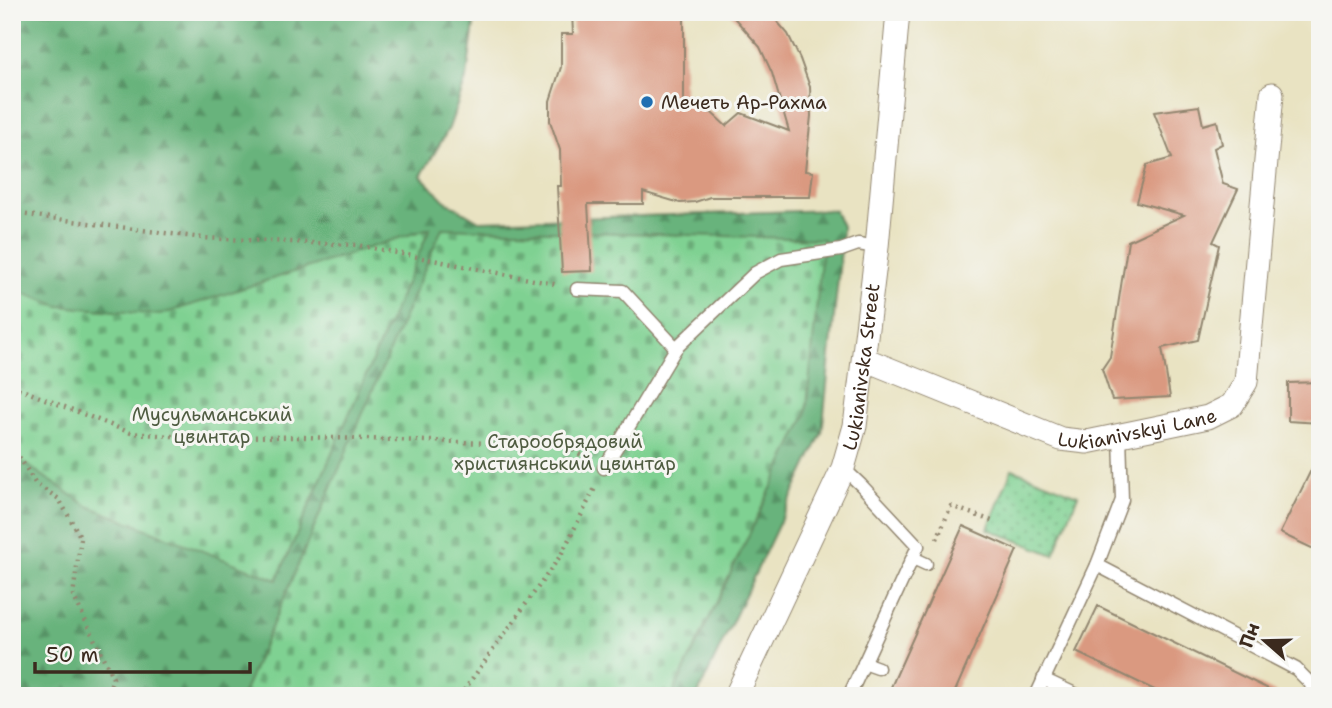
<svg xmlns="http://www.w3.org/2000/svg" width="1332" height="708" font-family="'Shantell Sans',sans-serif">
	<style>
		.forest { fill: url(#forest-firs); stroke: #516e4d; stroke-width: 2 }
		.cemetery { fill: url(#cemetery-stones); stroke: #5d7e58; stroke-width: 2 }
		.park { fill: url(#park-dots); stroke: #5d7e58; stroke-width: 2 }
		.building { fill: #da9980 }
		.lines { fill: none; stroke-linecap: round; stroke-linejoin: round }
		.service-casing { stroke: #928670; stroke-width: 15 }
		.minor-casing { stroke: #928670; stroke-width: 25 }
		.path { stroke: #928670; stroke-width: 4.5; stroke-dasharray: 2 5; stroke-linecap: butt }
		.service { stroke: #fff; stroke-width: 12 }
		.minor { stroke: #fff; stroke-width: 23 }
		.poi-dot { fill: #1f6fb2; stroke: #f6f6f2; stroke-width: 2.5 }
		.labels { text-anchor: middle; stroke-width: 6; stroke-linejoin: round; paint-order: stroke }
		.poi-label { font-size: 19px; fill: #3b2a1e; stroke: #f6f6f2; text-anchor: start }
		.street-label { font-size: 19px; fill: #3b2a1e; stroke: #f6f6f2 }
		.park-label { font-size: 19px; fill: #4f5c41; stroke: #f6f6f2 }
	</style>
	<defs>
		<pattern id="forest-firs" width="22" height="20" patternUnits="userSpaceOnUse" patternTransform="scale(1.75)"><rect width="22" height="20" fill="#67b37c"/><path d="M5 1l3.5 6h-7zM16 11l3.5 6h-7z" fill="#569265"/></pattern>
		<pattern id="cemetery-stones" width="16" height="16" patternUnits="userSpaceOnUse" patternTransform="scale(1.75)"><rect width="16" height="16" fill="#7fd192"/><path d="M2 7V4a2 2 0 0 1 4 0v3zM10 15v-3a2 2 0 0 1 4 0v3z" fill="#69aa77"/></pattern>
		<pattern id="park-dots" width="8" height="8" patternUnits="userSpaceOnUse" patternTransform="scale(1.75)"><rect width="8" height="8" fill="#7fd192"/><path d="M2 2h.1M6 6h.1" fill="none" stroke="#69aa77" stroke-width="1.8" stroke-linecap="round"/></pattern>
	</defs>
	<rect width="100%" height="100%" fill="#f6f6f2"/>
	<filter id="ink" filterUnits="userSpaceOnUse"><feTurbulence type="fractalNoise" baseFrequency=".0143" numOctaves="2"/><feDisplacementMap in="SourceGraphic" scale="14" xChannelSelector="R" yChannelSelector="G"/><feConvolveMatrix kernelMatrix="1 2 1 2 8 2 1 2 1" color-interpolation-filters="sRGB"/></filter>
	<filter id="wash" filterUnits="userSpaceOnUse"><feTurbulence type="fractalNoise" baseFrequency=".00686" numOctaves="4" result="noise"/><feDisplacementMap in="SourceGraphic" scale="28" xChannelSelector="R" yChannelSelector="G"/><feGaussianBlur stdDeviation="1.57" result="paint"/><feColorMatrix in="noise" values="0 0 0 0 0 0 0 0 0 0 0 0 0 0 0 0 0 1.4 0 .05"/><feComposite in="paint" operator="in"/></filter>
	<g filter="url(#wash)">
		<rect width="100%" height="100%" fill="#e9e3c2"/>
		<polygon class="forest" points="12,12 485,12 475,17 467,76 449,128 421,176 444,200 479,221 834,210 842,226 841,250 822,433 697,696 12,696"/>
		<g class="cemetery">
			<polygon points="430,228 277,580 88,506 12,455 12,289 59,306 160,315"/>
			<polygon points="442,228 823,239 806,415 672,696 242,696"/>
		</g>
		<polygon class="park" points="1012,469 1078,495 1054,555 988,529"/>
		<g id="blocks">
			<g class="building">
				<polygon points="572,12 684,12 684,102 712,113 726,126 741,113 789,131 772,73 760,47 729,12 769,12 788,34 800,59 810,87 811,116 805,171 813,172 810,197 710,197 695,202 680,203 643,192 643,204 588,204 592,271 562,272 557,186 561,186 560,150 550,121 550,101 561,67 561,34 573,34"/>
				<polygon points="1199,106 1203,125 1217,121 1222,144 1214,148 1223,184 1238,189 1213,242 1219,245 1198,340 1162,348 1170,397 1112,400 1102,369 1110,357 1128,241 1184,215 1137,202 1147,165 1172,158 1154,112"/>
				<polygon points="1320,382 1320,423 1288,421 1288,383"/>
				<polygon points="1320,452 1320,552 1280,533"/>
				<polygon points="963,526 1017,550 953,696 887,696"/>
				<polygon points="1098,606 1283,696 1167,696 1076,652"/>
			</g>
		</g>
	</g>
	<g filter="url(#ink)">
		<use href="#blocks" fill-opacity="0" stroke="#928670" stroke-width="2"/>
		<g class="lines">
			<defs>
				<g id="service">
					<polyline points="577,289 623,291 676,348"/>
					<polyline points="604,468 676,348 755,273 781,259 841,250 858,244 877,247"/>
					<polyline points="843,468 861,485 918,546 849,696"/>
					<polyline points="913,558 926,564"/>
					<polyline points="1097,565 1296,669 1311,684 1313,696"/>
					<polyline points="864,663 878,668"/>
					<polyline points="1043,679 1079,696"/>
					<polyline points="1036,696 1097,565 1122,500 1120,436"/>
				</g>
				<g id="minor">
					<path id="s1" d="M864,359L1061,439L1087,442L1208,417L1232,405L1246,382L1272,94"/>
					<path id="s2" d="M736,696L843,468L855,426L877,247L898,12"/>
				</g>
			</defs>
			<use href="#service" class="service-casing"/>
			<use href="#minor" class="minor-casing"/>
			<g class="path">
				<polyline points="12,213 203,238 357,245 559,285"/>
				<polyline points="12,386 131,433 171,436 302,437 491,443 551,437 586,458"/>
				<polyline points="12,445 35,483 59,499 81,538 73,595 113,678 107,696"/>
				<polyline points="937,539 951,506 992,521"/>
				<polyline points="460,696 561,555 596,486"/>
			</g>
			<use href="#service" class="service"/>
			<use href="#minor" class="minor"/>
		</g>
	</g>
	<circle class="poi-dot" cx="647" cy="102" r="7"/>
	<g class="labels">
		<g class="poi-label">
			<text x="661" y="109">Мечеть Ар-Рахма</text>
		</g>
		<g class="street-label">
			<text dy="7" stroke="none"><textPath href="#s2" startOffset="355">Lukianivska Street</textPath></text>
			<text dy="7" stroke="none"><textPath href="#s1" startOffset="290">Lukianivskyi Lane</textPath></text>
		</g>
		<g class="park-label">
			<text x="212" y="421">Мусульманський<tspan x="212" dy="22">цвинтар</tspan></text>
			<text x="565" y="448">Старообрядовий<tspan x="565" dy="22">християнський цвинтар</tspan></text>
		</g>
	</g>
	<rect width="1332" height="708" fill="none" stroke="#f6f6f2" stroke-width="42"/>
	<g transform="translate(1265 641) rotate(290)" stroke="#f6f6f2" stroke-width="5" paint-order="stroke">
	<path d="M0-5L12 26L0 18L-12 26Z" fill="#3b2a1e"/>
	<text y="-10" font-size="19" font-weight="bold" text-anchor="middle" fill="#3b2a1e">Пн</text>
	</g>
	<path d="M35 662v10h215v-10" fill="none" stroke="#3b2a1e" stroke-width="3.5"/>
	<text x="46" y="662" font-size="21" fill="#3b2a1e" stroke="#f6f6f2" stroke-width="5" paint-order="stroke">50 m</text>
</svg>
